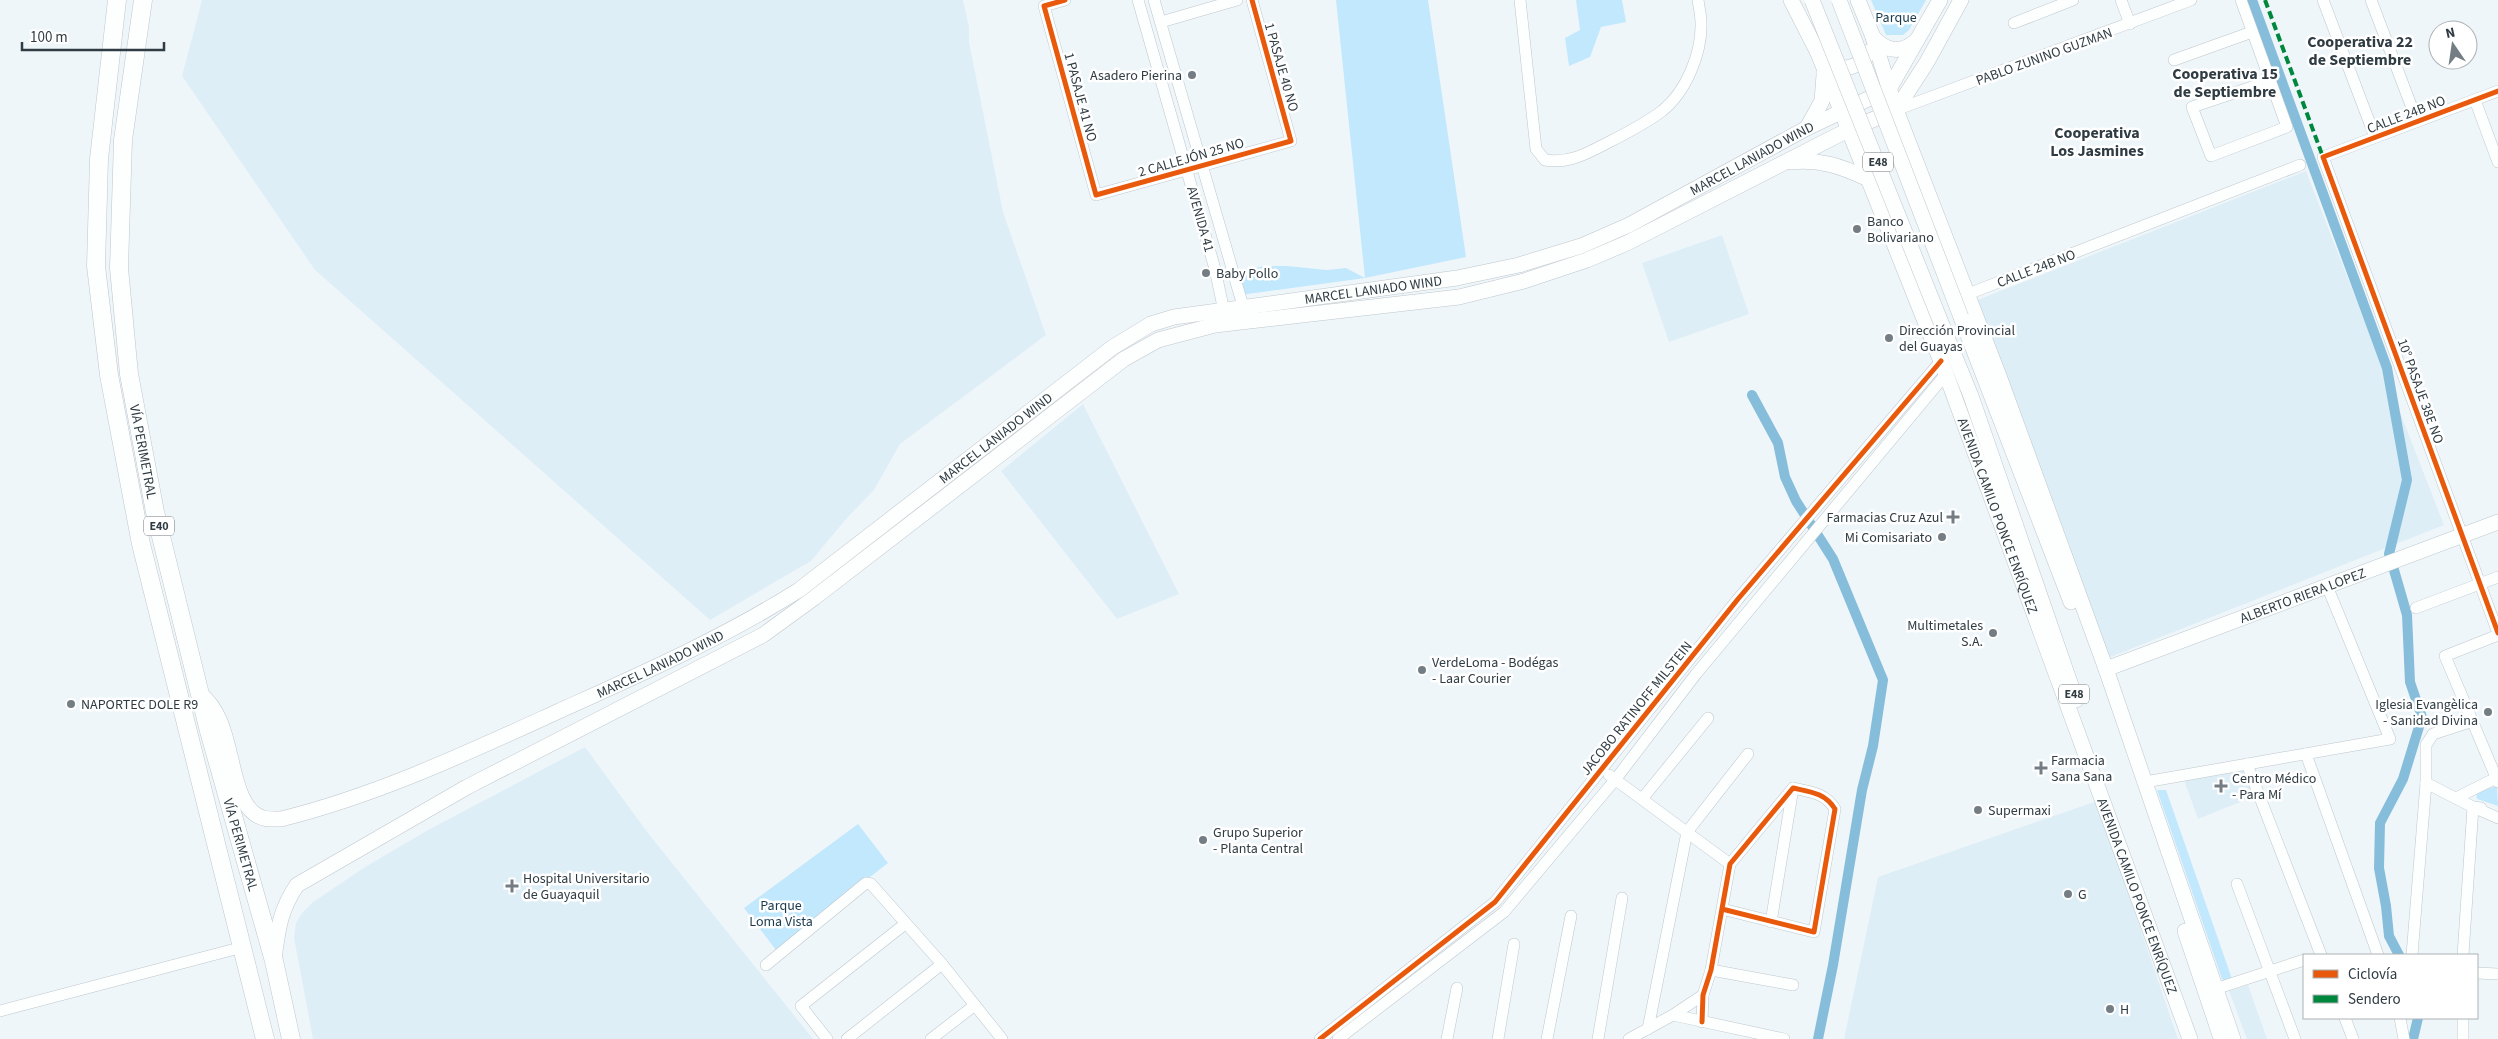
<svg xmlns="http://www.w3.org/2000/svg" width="2498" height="1039" font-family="'Source Sans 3',sans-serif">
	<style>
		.built { fill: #deeef7 }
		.green { fill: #c2e8fd }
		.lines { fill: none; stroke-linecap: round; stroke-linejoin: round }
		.canal { stroke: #86bdda; stroke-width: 10 }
		.minor-casing { stroke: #bec7cc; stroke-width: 12 }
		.major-casing { stroke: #bec7cc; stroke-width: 16 }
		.highway-casing { stroke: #bec7cc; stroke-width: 19 }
		.minor { stroke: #fdfefe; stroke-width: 11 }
		.major { stroke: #fdfefe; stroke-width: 15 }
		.highway { stroke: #fdfefe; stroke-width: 18 }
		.major-bridge-casing { stroke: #bec7cc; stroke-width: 16; stroke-linecap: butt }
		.major-bridge { stroke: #fdfefe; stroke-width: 15 }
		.quiet { stroke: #00873e; stroke-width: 4; stroke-dasharray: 8 4; stroke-linecap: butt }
		.cycleway-casing { stroke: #fff; stroke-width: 8 }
		.cycleway { stroke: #e8590c; stroke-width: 5 }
		.poi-dot { fill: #737d83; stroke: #fff; stroke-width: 2 }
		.labels { text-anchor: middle; stroke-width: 5; stroke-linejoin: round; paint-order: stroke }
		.shield { fill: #fff; stroke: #6e767b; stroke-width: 1 }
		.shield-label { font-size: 12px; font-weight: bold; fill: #303c43 }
		.park-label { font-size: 14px; fill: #183a4c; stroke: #fff }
		.street-label { font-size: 14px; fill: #303c43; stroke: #fff }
		.poi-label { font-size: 14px; fill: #303c43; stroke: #fff; text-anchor: start }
		.quarter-label { font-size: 16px; font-weight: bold; fill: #303c43; stroke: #fff }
	</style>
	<rect width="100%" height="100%" fill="#eff6fa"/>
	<g class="built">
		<polygon points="202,0 963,0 969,27 969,42 1003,212 1046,335 900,444 874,490 847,518 811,561 710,620 315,270 182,76"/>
		<polygon points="2306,171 2444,525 2108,658 1975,301"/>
		<polygon points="1722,235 1749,314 1669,342 1642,263"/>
		<polygon points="1083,404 1179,594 1117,619 1001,471"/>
		<polygon points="585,747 648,833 813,1039 313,1039 294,938 296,923 302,913 313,902 365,867 428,830"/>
		<polygon points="2245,767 2258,795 2198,819 2183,777"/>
		<polygon points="2097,801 2178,1039 1844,1039 1878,877"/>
		<polygon points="2248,985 2267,1039 2247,1039 2229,991"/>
	</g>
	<g class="green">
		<polygon points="1336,0 1428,0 1466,257 1365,278 1240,295 1233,274 1263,266 1287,266 1327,270 1346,268 1365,278"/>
		<polygon points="1576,0 1622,0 1626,22 1601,27 1590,57 1569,66 1565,38 1580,30"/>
		<polygon points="1871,0 1926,0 1909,30 1903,35 1886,35"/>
		<polygon points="2497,786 2498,806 2477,799 2476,792"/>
		<polygon points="2157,790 2166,790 2231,976 2231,979 2225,981 2222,979"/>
		<polygon points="858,824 888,863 776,950 744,908"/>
	</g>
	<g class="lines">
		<g class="canal">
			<polyline points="2252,0 2387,368 2407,480 2389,554"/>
			<polyline points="1752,395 1778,443 1785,477 1796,501 1833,559 1883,680 1873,746 1862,790 1833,965 1818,1039"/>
			<polyline points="2394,570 2407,615 2410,682 2422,717 2403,779 2380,823 2379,868 2386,906 2389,936 2399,955"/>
			<polyline points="2413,1039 2418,1018"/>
		</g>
		<defs>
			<g id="minor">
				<polyline points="1065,0 1044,6 1096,195 1291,141 1252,0"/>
				<polyline points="1138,0 1215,269 1225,316"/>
				<polyline points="1154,0 1245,313"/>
				<path d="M1520,0L1536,149L1545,160C1569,164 1588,153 1609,142C1627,133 1646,123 1662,111C1686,92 1702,53 1701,23C1701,15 1699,7 1698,0"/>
				<polyline points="2121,0 2130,24"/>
				<polyline points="2241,0 2287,127 2211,156 2192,107 2270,81"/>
				<polyline points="2323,0 2375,137"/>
				<polyline points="2371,0 2417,121"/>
				<polyline points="1161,22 1237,0"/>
				<polyline points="2014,23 2073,0"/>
				<polyline points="2174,60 2252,32"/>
				<polyline points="2498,91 2323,157 2498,633"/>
				<polyline points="2475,100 2498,162"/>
				<polyline points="1896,110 2191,0"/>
				<polyline points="1968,294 2300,165"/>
				<polyline points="2416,608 2498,577"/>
				<polyline points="2498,635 2445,656 2498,782"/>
				<polyline points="2306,754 2378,955"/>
				<polyline points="2247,764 2321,955"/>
				<polyline points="1609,775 1730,864"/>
				<polyline points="2145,782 2390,739 2327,586"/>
				<polyline points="2426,783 2473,807 2481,808"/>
				<polyline points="2458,797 2496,778"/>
				<polyline points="1642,799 1708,718"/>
				<polyline points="2237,884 2295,1039"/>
				<polyline points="1771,922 1793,788"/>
				<polyline points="2412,955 2426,783 2426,745 2433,734 2473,721"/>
				<polyline points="2463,955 2473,807 2498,818"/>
				<polyline points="766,965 866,883 871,884 942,964 1002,1039"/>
				<polyline points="1711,970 1793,985"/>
				<polyline points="2477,973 2498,974"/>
				<polyline points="2209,991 2304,960"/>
				<polyline points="0,1011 243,947"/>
				<polyline points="1673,1015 1784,1039"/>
				<polyline points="2345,1018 2353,1039"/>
				<polyline points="2400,1018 2404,1039"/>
				<polyline points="2463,1018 2463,1039"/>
				<path d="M1702,1022L1703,995L1711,970L1730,864L1793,788C1811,792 1825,793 1835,809L1814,932L1722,909"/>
				<polyline points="1648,1029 1687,832 1748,754"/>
				<polyline points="827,1039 801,1006 905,924"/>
				<polyline points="847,1039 942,964"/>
				<polyline points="931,1039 975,1005"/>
				<polyline points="1320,1039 1495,902 1738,599 1941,361"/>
				<polyline points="1338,1039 1504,912 1615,780 1696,674 1946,374"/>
				<polyline points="1447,1039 1457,988"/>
				<polyline points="1498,1039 1514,944"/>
				<polyline points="1547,1039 1571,916"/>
				<polyline points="1598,1039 1622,898"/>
				<polyline points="1629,1039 1673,1015 1703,995"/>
			</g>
			<g id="major">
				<path id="s1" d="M1791,0L1818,53L1946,374L2190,1039"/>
				<polyline points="1858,0 1873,37 1896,110 1999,376 2106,669 2233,1039"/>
				<path d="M1873,37C1886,52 1902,54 1917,40"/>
				<path d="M1829,64C1844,72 1861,67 1869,52"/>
				<polyline points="1889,89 1940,0"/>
				<polyline points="1896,110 1927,62 1961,0"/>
				<polyline points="1807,128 1822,101 1824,75"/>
				<path d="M1791,162C1819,159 1841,166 1866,178"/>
				<polyline points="1961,317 2071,602"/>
				<polyline points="1942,325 1971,396 2076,700"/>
				<path id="s2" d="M2106,669L2498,522"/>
				<path id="s3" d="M200,694C236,720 226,793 255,814C263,820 272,819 281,819C378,795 469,752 559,711C641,674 723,638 799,590L1113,347L1151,324L1174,317L1457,278L1519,265L1581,246L1629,225L1807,128L1889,89"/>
				<polyline points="2185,931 2220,1035"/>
				<path d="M274,959C278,929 280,910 297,885L467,787L763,635L814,598L1124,359L1158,340L1215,325L1459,297L1524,281L1587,260L1627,243L1848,130L1896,110"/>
			</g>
			<g id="highway">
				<polyline points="117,0 99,159 96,266 109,375 141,544 265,1039"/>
				<path id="s4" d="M143,0L123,140L119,268L129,374L155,512L209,731L274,961L291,1039"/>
			</g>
		</defs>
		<use href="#minor" class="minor-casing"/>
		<use href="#major" class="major-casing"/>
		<use href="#highway" class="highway-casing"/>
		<use href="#minor" class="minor"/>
		<use href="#major" class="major"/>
		<use href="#highway" class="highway"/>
		<defs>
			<g id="major-bridge">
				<polyline points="1812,0 1942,325"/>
				<polyline points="1839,0 1961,317"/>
			</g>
		</defs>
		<use href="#major-bridge" class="major-bridge-casing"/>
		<use href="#major-bridge" class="major-bridge"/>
		<polyline class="quiet" points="2265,0 2323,157"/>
		<defs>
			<g id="cycleway">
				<polyline points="1065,0 1044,6 1096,195 1291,141 1252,0"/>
				<polyline points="2498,91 2323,157 2498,633"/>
				<path d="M1702,1022L1703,995L1711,970L1730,864L1793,788C1811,792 1825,793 1835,809L1814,932L1722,909"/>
				<polyline points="1320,1039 1495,902 1738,599 1941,361"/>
			</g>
		</defs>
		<use href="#cycleway" class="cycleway-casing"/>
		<use href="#cycleway" class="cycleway"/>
	</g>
	<g class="poi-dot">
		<circle cx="1192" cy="75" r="5"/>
		<circle cx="1857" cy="229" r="5"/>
		<circle cx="1206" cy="273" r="5"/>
		<circle cx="1889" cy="338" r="5"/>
		<path d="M1950.5 509.5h5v5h5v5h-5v5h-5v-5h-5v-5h5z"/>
		<circle cx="1942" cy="537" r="5"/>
		<circle cx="1993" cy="633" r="5"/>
		<circle cx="1422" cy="670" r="5"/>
		<circle cx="71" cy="704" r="5"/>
		<circle cx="2488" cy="712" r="5"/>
		<path d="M2038.5 760.5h5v5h5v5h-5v5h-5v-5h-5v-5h5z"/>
		<path d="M2218.5 778.5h5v5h5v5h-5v5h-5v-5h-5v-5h5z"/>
		<circle cx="1978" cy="810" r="5"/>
		<circle cx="1203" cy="840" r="5"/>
		<path d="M509.5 878.5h5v5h5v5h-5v5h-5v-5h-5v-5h5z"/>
		<circle cx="2068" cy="894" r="5"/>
		<circle cx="2110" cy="1009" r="5"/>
	</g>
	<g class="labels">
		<g class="shield">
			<rect x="1863" y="152.5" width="30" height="19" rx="4"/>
			<rect x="144" y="516.5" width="30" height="19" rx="4"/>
			<rect x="2059" y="684.5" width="30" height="19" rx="4"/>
		</g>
		<g class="shield-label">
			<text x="1878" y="166">E48</text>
			<text x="159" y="530">E40</text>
			<text x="2074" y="698">E48</text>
		</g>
		<g class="park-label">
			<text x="1896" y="22">Parque</text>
			<text x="781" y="910">Parque<tspan x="781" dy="16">Loma Vista</tspan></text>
		</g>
		<g class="street-label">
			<text transform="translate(2044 56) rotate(-20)" y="5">PABLO ZUNINO GUZMAN</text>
			<text transform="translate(1282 67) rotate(74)" y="5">1 PASAJE 40 NO</text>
			<text transform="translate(1081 97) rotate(75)" y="5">1 PASAJE 41 NO</text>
			<text transform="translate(2406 114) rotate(-21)" y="5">CALLE 24B NO</text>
			<text transform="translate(1191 157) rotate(-16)" y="5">2 CALLEJÓN 25 NO</text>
			<text dy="5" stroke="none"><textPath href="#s3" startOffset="1801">MARCEL LANIADO WIND</textPath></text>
			<text transform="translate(1201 219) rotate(74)" y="5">AVENIDA 41</text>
			<text transform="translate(2036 268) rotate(-21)" y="5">CALLE 24B NO</text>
			<text dy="5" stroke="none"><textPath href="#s3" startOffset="1396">MARCEL LANIADO WIND</textPath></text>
			<text transform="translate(2421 391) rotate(70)" y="5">10° PASAJE 38E NO</text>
			<text dy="5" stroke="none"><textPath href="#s3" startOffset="978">MARCEL LANIADO WIND</textPath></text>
			<text dy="5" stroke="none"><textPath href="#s4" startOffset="455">VÍA PERIMETRAL</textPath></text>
			<text dy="5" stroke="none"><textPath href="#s1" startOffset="556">AVENIDA CAMILO PONCE ENRÍQUEZ</textPath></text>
			<text dy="5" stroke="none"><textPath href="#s2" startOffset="210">ALBERTO RIERA LOPEZ</textPath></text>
			<text dy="5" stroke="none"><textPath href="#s3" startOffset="572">MARCEL LANIADO WIND</textPath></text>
			<text transform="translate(1636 708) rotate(-51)" y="5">JACOBO RATINOFF MILSTEIN</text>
			<text dy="5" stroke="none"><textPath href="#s4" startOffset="860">VÍA PERIMETRAL</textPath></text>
			<text dy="5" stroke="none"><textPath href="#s1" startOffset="961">AVENIDA CAMILO PONCE ENRÍQUEZ</textPath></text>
		</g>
		<g class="poi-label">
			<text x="1182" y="80" text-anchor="end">Asadero Pierina</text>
			<text x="1867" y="226">Banco<tspan x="1867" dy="16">Bolivariano</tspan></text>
			<text x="1216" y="278">Baby Pollo</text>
			<text x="1899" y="335">Dirección Provincial<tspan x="1899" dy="16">del Guayas</tspan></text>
			<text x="1943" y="522" text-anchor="end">Farmacias Cruz Azul</text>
			<text x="1932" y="542" text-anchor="end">Mi Comisariato</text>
			<text x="1983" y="630" text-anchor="end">Multimetales<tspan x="1983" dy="16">S.A.</tspan></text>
			<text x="1432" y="667">VerdeLoma - Bodégas<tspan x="1432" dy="16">- Laar Courier</tspan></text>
			<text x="81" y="709">NAPORTEC DOLE R9</text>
			<text x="2478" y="709" text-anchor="end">Iglesia Evangèlica<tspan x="2478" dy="16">- Sanidad Divina</tspan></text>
			<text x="2051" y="765">Farmacia<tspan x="2051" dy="16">Sana Sana</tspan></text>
			<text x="2232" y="783">Centro Médico<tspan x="2232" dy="16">- Para Mí</tspan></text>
			<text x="1988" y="815">Supermaxi</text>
			<text x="1213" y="837">Grupo Superior<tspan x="1213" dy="16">- Planta Central</tspan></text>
			<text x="523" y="883">Hospital Universitario<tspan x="523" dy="16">de Guayaquil</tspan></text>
			<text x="2078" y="899">G</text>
			<text x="2120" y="1014">H</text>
		</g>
		<g class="quarter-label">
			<text x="2360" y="47">Cooperativa 22<tspan x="2360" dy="18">de Septiembre</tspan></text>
			<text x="2225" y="79">Cooperativa 15<tspan x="2225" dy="18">de Septiembre</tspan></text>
			<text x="2097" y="138">Cooperativa<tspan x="2097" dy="18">Los Jasmines</tspan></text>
		</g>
	</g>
	<rect x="2303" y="954" width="175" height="65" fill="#ffffff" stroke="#acb1b4"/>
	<rect x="2313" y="970" width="25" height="8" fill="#e8590c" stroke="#acb1b4"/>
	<text x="2348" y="979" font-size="15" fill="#303c43">Ciclovía</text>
	<rect x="2313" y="995" width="25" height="8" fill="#00873e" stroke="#acb1b4"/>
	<text x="2348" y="1004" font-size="15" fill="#303c43">Sendero</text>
	<g transform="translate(2453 45) rotate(347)"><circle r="24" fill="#ffffff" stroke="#acb1b4"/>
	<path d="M0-4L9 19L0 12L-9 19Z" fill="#737d83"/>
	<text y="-8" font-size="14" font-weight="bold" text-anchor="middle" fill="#303c43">N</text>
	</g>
	<path d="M22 42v8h142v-8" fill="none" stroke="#303c43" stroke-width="2.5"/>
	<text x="30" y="42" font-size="15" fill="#303c43" stroke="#ffffff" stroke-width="4" paint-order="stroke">100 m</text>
</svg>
